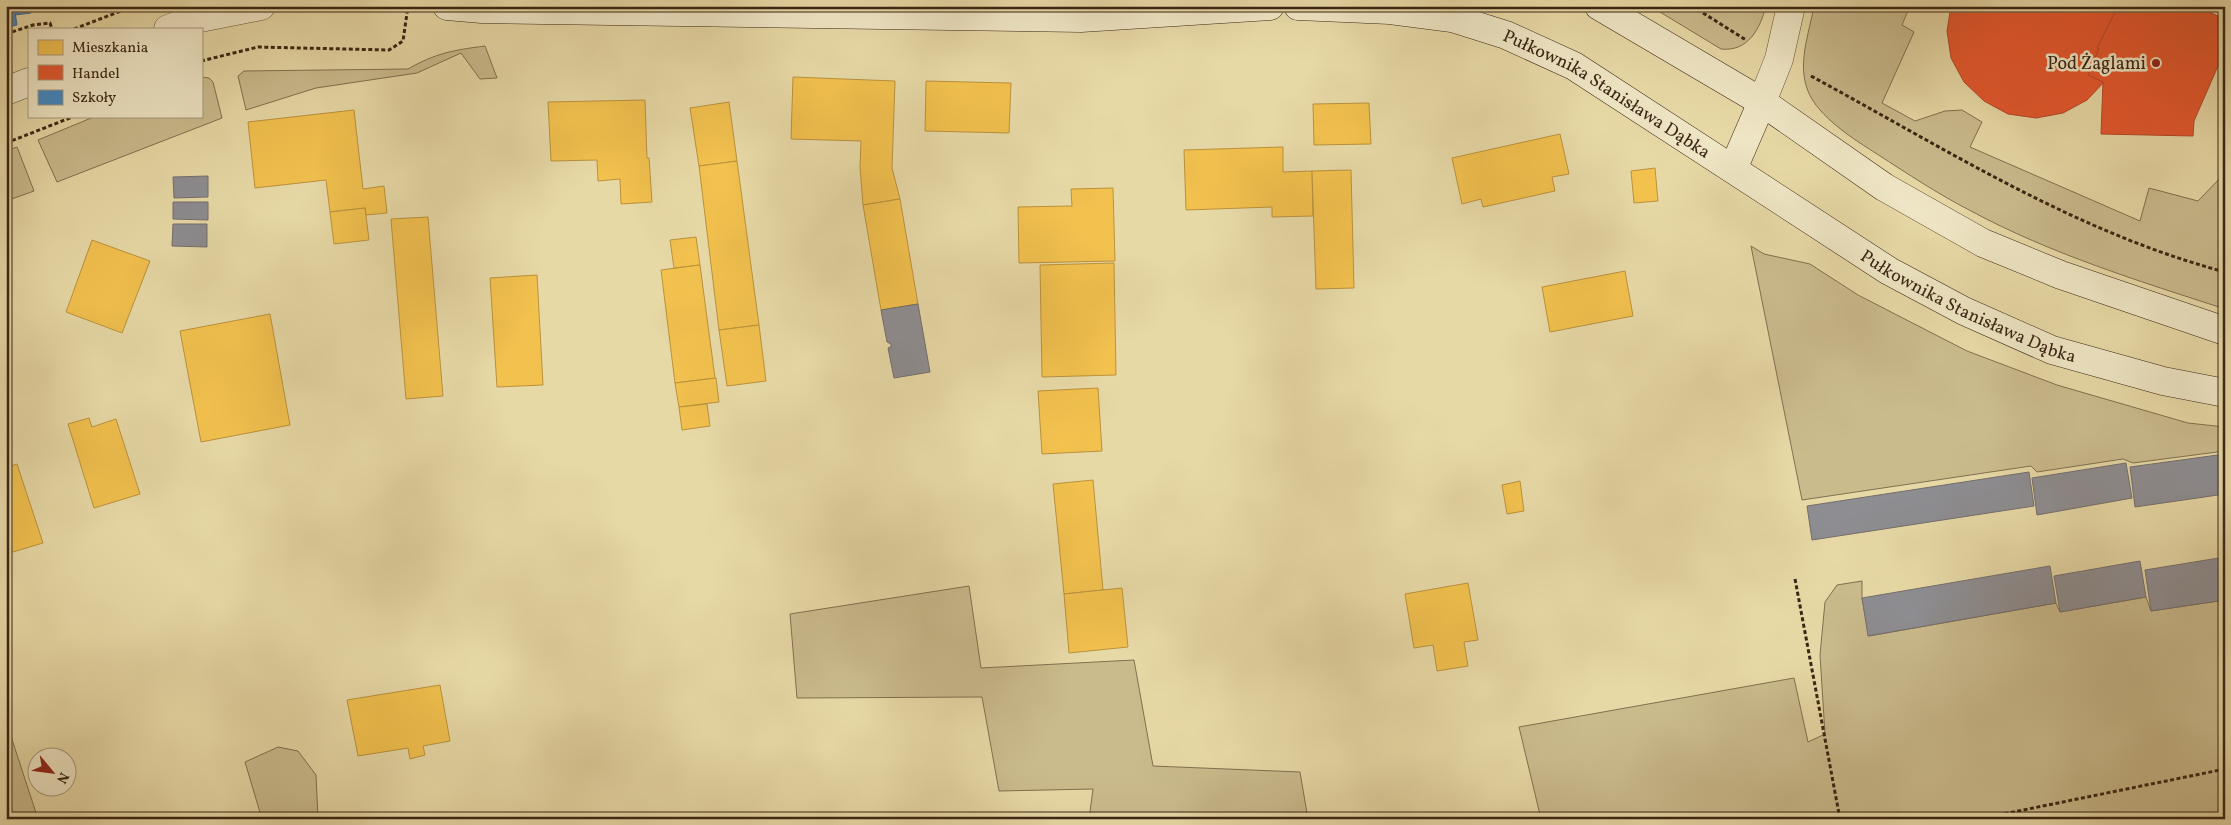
<svg xmlns="http://www.w3.org/2000/svg" width="2231" height="825" font-family="Vollkorn,serif">
	<style>
		.green { fill: #cabb8d; stroke: #827050 }
		.homes { fill: #f2c14e; stroke: #bb923d }
		.shops { fill: #e4572e; stroke: #b14826 }
		.schools { fill: #3f88c5; stroke: #3e6b90 }
		.industry { fill: #8d8d92; stroke: #746e6c }
		.lines { fill: none; stroke-linecap: round; stroke-linejoin: round }
		.minor-casing { stroke: #655338; stroke-width: 29 }
		.tertiary-casing { stroke: #655338; stroke-width: 29 }
		.secondary-casing { stroke: #3a2614; stroke-width: 29 }
		.path { stroke: #3a2614; stroke-width: 3; stroke-dasharray: 4 2.5; stroke-linecap: butt }
		.minor { stroke: #efe6c5; stroke-width: 28 }
		.tertiary { stroke: #efe6c5; stroke-width: 28 }
		.secondary { stroke: #efe6c5; stroke-width: 28 }
		.poi-dot { fill: #8f2418; stroke: #efe6c5; stroke-width: 2 }
		.labels { text-anchor: middle; stroke-width: 5; stroke-linejoin: round; paint-order: stroke }
		.poi-label { font-size: 18px; fill: #3a2614; stroke: #efe6c5; text-anchor: end }
		.street-label { font-size: 18px; fill: #3a2614; stroke: #efe6c5 }
	</style>
	<rect width="100%" height="100%" fill="#e7d9a6"/>
	<filter id="stains"><feTurbulence type="fractalNoise" baseFrequency=".004" numOctaves="4"/><feColorMatrix values="0 0 0 0 .2 0 0 0 0 .09 0 0 0 0 .02 0 0 0 .5 -.17"/></filter>
	<radialGradient id="worn" r=".72"><stop offset=".6" stop-color="#630" stop-opacity="0"/><stop offset="1" stop-color="#630" stop-opacity=".3"/></radialGradient>
	<g class="green">
		<path d="M1650,6H1766C1760,29 1748,52 1721,49Z"/>
		<path d="M1814,6H1910L1902,25L1914,32L1882,103L1915,121L1945,111L1962,110L1982,122L1970,147L2140,221L2149,188L2198,201L2225,173V309C2139,281 2051,254 1971,211C1938,194 1908,174 1877,154C1855,140 1818,117 1808,91C1797,64 1809,34 1814,6Z"/>
		<path d="M485,46L497,78L480,79L461,53L417,73L316,88L246,110L238,76L244,71L408,69C436,53 454,50 485,46Z"/>
		<polygon points="201,77 209,78 213,82 222,118 57,182 38,140 96,116 201,116"/>
		<polygon points="17,147 34,191 6,201 6,151"/>
		<polygon points="1751,246 1764,254 1810,264 1858,295 1967,351 2057,385 2188,423 2225,427 2225,451 2133,463 2123,459 2037,472 2031,466 1802,500"/>
		<polygon points="1862,581 1862,598 1869,636 2056,603 2060,612 2146,597 2151,611 2225,600 2225,819 1541,819 1519,727 1794,678 1808,742 1825,734 1820,655 1825,602 1837,585"/>
		<polygon points="969,586 981,668 1134,660 1153,766 1300,772 1308,819 1089,819 1093,789 999,791 982,697 797,698 790,614"/>
		<polygon points="6,721 38,819 6,819"/>
		<polygon points="278,747 298,751 316,775 318,819 262,819 245,762"/>
	</g>
	<g class="homes">
		<polygon points="793,77 895,81 892,168 900,199 863,205 860,167 861,141 791,139"/>
		<polygon points="926,81 1011,83 1009,133 925,131"/>
		<polygon points="645,100 647,158 649,158 652,202 621,204 620,179 598,181 597,160 551,161 548,102"/>
		<polygon points="729,102 737,161 699,166 690,108"/>
		<polygon points="1369,103 1371,144 1314,145 1313,104"/>
		<polygon points="354,110 363,189 384,186 387,213 366,215 365,208 330,212 326,180 255,188 248,122"/>
		<polygon points="1560,134 1569,174 1552,177 1555,191 1483,207 1481,199 1462,204 1452,158"/>
		<polygon points="1283,147 1283,172 1312,171 1313,216 1272,217 1272,207 1186,210 1184,150"/>
		<polygon points="737,161 759,325 719,330 699,166"/>
		<polygon points="1655,168 1658,201 1634,203 1631,171"/>
		<polygon points="1351,170 1354,288 1316,289 1312,171"/>
		<polygon points="1113,188 1115,261 1019,263 1018,207 1072,206 1071,189"/>
		<polygon points="900,199 918,304 881,310 863,205"/>
		<polygon points="365,208 369,240 334,244 330,212"/>
		<polygon points="428,217 443,396 406,399 391,219"/>
		<polygon points="696,237 700,265 674,268 670,240"/>
		<polygon points="92,240 150,261 122,333 66,312"/>
		<polygon points="1114,263 1116,375 1042,377 1040,265"/>
		<polygon points="700,265 715,378 675,383 661,270"/>
		<polygon points="1625,271 1633,316 1550,332 1542,287"/>
		<polygon points="537,275 543,385 497,387 490,278"/>
		<polygon points="270,314 290,425 201,442 180,331"/>
		<polygon points="759,325 766,381 727,386 719,330"/>
		<polygon points="716,378 719,402 679,407 675,383"/>
		<polygon points="1098,388 1102,451 1042,454 1038,391"/>
		<polygon points="707,404 710,426 682,430 679,407"/>
		<polygon points="89,418 92,427 116,419 140,494 94,508 68,424"/>
		<polygon points="9,461 11,466 17,464 43,543 6,554 6,462"/>
		<polygon points="1093,480 1103,590 1064,594 1053,484"/>
		<polygon points="1520,481 1524,511 1507,514 1502,485"/>
		<polygon points="1468,583 1478,640 1464,642 1468,666 1437,671 1433,645 1414,648 1405,594"/>
		<polygon points="1122,588 1128,647 1069,653 1064,594"/>
		<polygon points="440,685 450,741 423,746 425,755 410,759 408,748 358,756 347,700"/>
	</g>
	<g class="shops">
		<polygon points="1951,6 2119,6 2122,28 2118,56 2106,80 2087,100 2063,113 2036,118 2008,114 1984,101 1964,82 1951,58 1947,31"/>
		<polygon points="2118,6 2195,6 2225,19 2225,50 2194,121 2193,136 2101,134 2103,82 2088,75 2099,48 2097,48"/>
	</g>
	<g class="schools">
		<polygon points="6,6 14,6 17,25 6,28"/>
		<polygon points="14,6 29,6 31,13 15,15"/>
	</g>
	<g class="industry">
		<polygon points="208,176 208,197 174,198 173,177"/>
		<polygon points="173,202 208,202 208,220 173,219"/>
		<polygon points="173,224 207,224 207,247 172,246"/>
		<polygon points="918,304 930,372 894,378 888,348 891,347 891,344 887,342 881,310"/>
		<polygon points="2225,454 2225,494 2135,507 2130,467"/>
		<polygon points="2126,463 2132,498 2037,515 2032,478"/>
		<polygon points="2029,472 2034,506 1812,540 1807,506"/>
		<polygon points="2225,557 2225,600 2151,611 2145,570"/>
		<polygon points="2140,561 2146,597 2060,612 2054,576"/>
		<polygon points="2050,566 2056,603 1868,636 1862,598"/>
	</g>
	<g class="lines">
		<defs>
			<polyline id="minor" points="1762,102 1779,59 1791,6"/>
			<g id="tertiary">
				<polyline points="168,29 195,19 261,6"/>
				<polyline points="6,91 29,82"/>
			</g>
			<g id="secondary">
				<polyline points="447,6 482,9 1081,18 1270,6"/>
				<path id="s1" d="M1298,6L1390,10L1452,18L1506,35L1574,66L1889,271L1964,311L2052,350L2163,381L2225,393"/>
				<polyline points="1599,6 1762,102 1884,187 1983,243 2061,275 2225,331"/>
				<polyline points="1733,169 1762,102"/>
			</g>
		</defs>
		<use href="#minor" class="minor-casing"/>
		<use href="#tertiary" class="tertiary-casing"/>
		<use href="#secondary" class="secondary-casing"/>
		<g class="path">
			<polyline points="1692,6 1746,40"/>
			<polyline points="74,29 134,6"/>
			<polyline points="6,34 33,25 50,23 52,29"/>
			<polyline points="201,61 258,47 389,50 403,41 408,6"/>
			<path d="M1811,76C1946,149 2075,232 2225,272"/>
			<polyline points="6,143 75,116"/>
			<polyline points="1795,579 1840,819"/>
			<polyline points="1979,819 2225,769"/>
		</g>
		<use href="#minor" class="minor"/>
		<use href="#tertiary" class="tertiary"/>
		<use href="#secondary" class="secondary"/>
	</g>
	<circle class="poi-dot" cx="2156" cy="63" r="5"/>
	<g class="labels">
		<g class="poi-label">
			<text x="2146" y="69">Pod Żaglami</text>
		</g>
		<g class="street-label">
			<text dy="6" stroke="none"><textPath href="#s1" startOffset="328">Pułkownika Stanisława Dąbka</textPath></text>
			<text dy="6" stroke="none"><textPath href="#s1" startOffset="749">Pułkownika Stanisława Dąbka</textPath></text>
		</g>
	</g>
	<rect width="2231" height="825" fill="none" stroke="#e7d9a6" stroke-width="25"/>
	<rect x="8" y="8" width="2216" height="810" fill="none" stroke="#3a2614" stroke-width="2.5"/>
	<rect x="12" y="12" width="2206" height="800" fill="none" stroke="#3a2614"/>
	<rect x="28" y="28" width="175" height="90" fill="#efe6c5" stroke="#a7997e"/>
	<rect x="38" y="40" width="25" height="15" fill="#f2c14e" stroke="#a7997e"/>
	<text x="72" y="52" font-size="15" fill="#3a2614">Mieszkania</text>
	<rect x="38" y="65" width="25" height="15" fill="#e4572e" stroke="#a7997e"/>
	<text x="72" y="78" font-size="15" fill="#3a2614">Handel</text>
	<rect x="38" y="90" width="25" height="15" fill="#3f88c5" stroke="#a7997e"/>
	<text x="72" y="102" font-size="15" fill="#3a2614">Szkoły</text>
	<g transform="translate(52 772) rotate(119)"><circle r="24" fill="#efe6c5" stroke="#a7997e"/>
	<path d="M0-4L9 19L0 12L-9 19Z" fill="#8f2418"/>
	<text y="-8" font-size="14" font-weight="bold" text-anchor="middle" fill="#3a2614">N</text>
	</g>
	<rect width="100%" height="100%" filter="url(#stains)"/>
	<rect width="100%" height="100%" fill="url(#worn)"/>
</svg>
